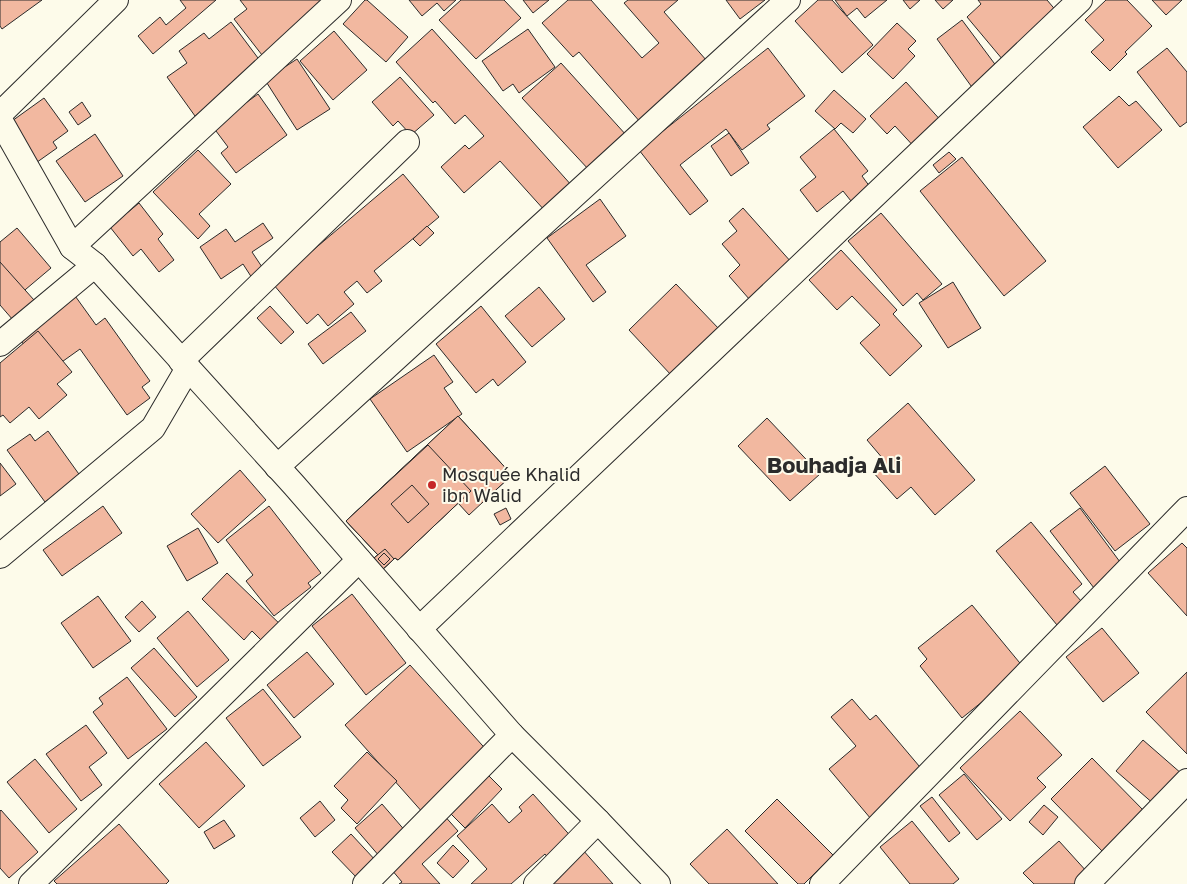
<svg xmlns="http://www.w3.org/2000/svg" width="1187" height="884" font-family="'Golos Text',sans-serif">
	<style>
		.building { fill: #f2b8a0; stroke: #2b2b2b }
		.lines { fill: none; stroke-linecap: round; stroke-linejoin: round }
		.minor-casing { stroke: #2b2b2b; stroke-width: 26 }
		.minor { stroke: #fdfbea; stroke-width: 24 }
		.poi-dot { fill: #c62828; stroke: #fdfbea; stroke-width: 2 }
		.labels { text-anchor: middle; stroke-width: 4; stroke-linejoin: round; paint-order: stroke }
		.poi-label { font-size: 18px; fill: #2b2b2b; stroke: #fdfbea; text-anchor: start }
		.district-label { font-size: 22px; font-weight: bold; fill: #2b2b2b; stroke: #fdfbea }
	</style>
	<rect width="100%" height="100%" fill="#fdfbea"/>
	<g class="building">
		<polygon points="0,0 42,0 2,29 0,26"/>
		<polygon points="180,0 216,0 153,54 138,36 160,17 166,25 186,8"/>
		<polygon points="240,0 327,0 262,55 234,19 247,9"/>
		<polygon points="365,0 367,0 408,37 386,62 343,24"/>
		<polygon points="409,0 456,0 444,11 437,3 422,16"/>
		<polygon points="461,0 504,0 521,18 476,59 439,20"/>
		<polygon points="523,0 549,0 533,13"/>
		<polygon points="568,0 591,0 642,58 659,43 624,3 628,0 678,0 664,12 707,61 641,123 579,52 573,57 542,23"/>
		<polygon points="726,0 765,0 740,19"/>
		<polygon points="818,0 832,0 873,45 842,73 795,21"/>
		<polygon points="835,0 887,0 865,18 857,8 847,16"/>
		<polygon points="903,0 920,0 910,9"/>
		<polygon points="935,0 953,0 943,9"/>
		<polygon points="978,0 1047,0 1058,13 1003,60 967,17 981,4"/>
		<polygon points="1106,0 1127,0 1152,26 1125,52 1127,54 1110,71 1091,52 1104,40 1085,20"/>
		<polygon points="1152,0 1182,0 1166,15"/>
		<polygon points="962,20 1000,71 974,90 937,39"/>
		<polygon points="231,22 261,62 233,81 237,86 195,116 167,77 187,63 179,51 204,33 209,39"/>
		<polygon points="897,23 916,41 908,49 915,56 893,79 867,54"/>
		<polygon points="432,29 573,187 546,212 500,161 464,193 441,167 465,145 469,149 484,136 465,115 455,124 435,101 433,103 396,62"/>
		<polygon points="528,29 555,67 519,93 513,84 503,91 482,61"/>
		<polygon points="334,31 367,70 333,100 300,61"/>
		<polygon points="768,48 805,96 767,125 770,129 742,150 726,129 680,165 708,201 690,215 639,150"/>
		<polygon points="1167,48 1187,72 1187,122 1180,127 1137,72"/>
		<polygon points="297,59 330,109 297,130 265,80"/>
		<polygon points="561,63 627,136 590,171 522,98"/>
		<polygon points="400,77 434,115 411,135 398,121 393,126 372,102"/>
		<polygon points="906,82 944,124 917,150 895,126 887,134 870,116"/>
		<polygon points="834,90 866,119 853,133 841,123 835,129 815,111"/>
		<polygon points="258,94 287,135 236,173 221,153 228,147 213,127"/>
		<polygon points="1119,96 1129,106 1136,101 1162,130 1118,168 1083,127"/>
		<polygon points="44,98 68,131 53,142 57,148 33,165 5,126"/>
		<polygon points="82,102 91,116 78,125 69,112"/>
		<polygon points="834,129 868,171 862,176 873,191 855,206 843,191 817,212 800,190 816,177 800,157"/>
		<polygon points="729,133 749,163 731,176 711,146"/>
		<polygon points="95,134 123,176 85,202 56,161"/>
		<polygon points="198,150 231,184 199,214 210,226 198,239 153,192"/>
		<polygon points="949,152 956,159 939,173 933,165"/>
		<polygon points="962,157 1046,261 1004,296 920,191"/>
		<polygon points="403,174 439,217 374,271 382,281 367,293 357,281 344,292 354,304 328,326 318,314 307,324 273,284"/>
		<polygon points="600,199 626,236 586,265 606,292 593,302 547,238"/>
		<polygon points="139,203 163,234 158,239 174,260 159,272 141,249 133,256 110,227"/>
		<polygon points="743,208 792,263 750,300 729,276 740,265 722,244 737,231 729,221"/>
		<polygon points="881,213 942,284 923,300 917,293 903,306 848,241"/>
		<polygon points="263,223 273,238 252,252 264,270 252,278 243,264 221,279 200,247 226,229 235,242"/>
		<polygon points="427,226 434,233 420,246 413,239"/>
		<polygon points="17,228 51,268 13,300 0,287 0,242"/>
		<polygon points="841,250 897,310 893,314 922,346 890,376 860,343 880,325 852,296 837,310 809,280"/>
		<polygon points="0,262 34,300 13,320 0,305"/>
		<polygon points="953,282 981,328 948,348 919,303"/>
		<polygon points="676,284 720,330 672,376 629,330"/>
		<polygon points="539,287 565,319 532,347 505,316"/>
		<polygon points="73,293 96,325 105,318 150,381 142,387 150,398 127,415 80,349 45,374 19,338"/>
		<polygon points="270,306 294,332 281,344 257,318"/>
		<polygon points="481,306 526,362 498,386 493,379 476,393 436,344"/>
		<polygon points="351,312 366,331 323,364 308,344"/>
		<polygon points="38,331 72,372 57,384 67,395 39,419 29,407 10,423 3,415 0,417 0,363"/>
		<polygon points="434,355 453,382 444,388 462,414 407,452 370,399"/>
		<polygon points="908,403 975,480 935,515 911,487 897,499 872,471 884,460 867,440"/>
		<polygon points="458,416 512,475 482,503 471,491 398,560 395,558 383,569 374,558 378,555 346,521"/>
		<polygon points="458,416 512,475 469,515 458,503 398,560 395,558 383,569 374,558 378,555 346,521"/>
		<polygon points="767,418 820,474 790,501 738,446"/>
		<polygon points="48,431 81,477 45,502 7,450 30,434 35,441"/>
		<polygon points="428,445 471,491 398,560 395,558 383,569 374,558 378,555 346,521"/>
		<polygon points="0,463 16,484 0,496"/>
		<polygon points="1105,466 1150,524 1115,551 1070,493"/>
		<polygon points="240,470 266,500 218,543 191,514"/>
		<polygon points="412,485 429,504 408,523 391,504"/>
		<polygon points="103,506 122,533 62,576 43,550"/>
		<polygon points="269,506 321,573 308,583 311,587 274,616 246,581 253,575 226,540"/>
		<polygon points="506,508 511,519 500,525 494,514"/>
		<polygon points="1080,508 1123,566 1094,588 1050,531"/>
		<polygon points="1031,522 1082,584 1073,592 1082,602 1057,625 996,551"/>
		<polygon points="198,528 218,563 187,581 167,546"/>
		<polygon points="1182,543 1187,548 1187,616 1148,573"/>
		<polygon points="385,549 394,559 383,569 374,558"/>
		<polygon points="384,553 390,559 384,565 378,559"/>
		<polygon points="227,573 284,628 267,646 252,631 244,640 202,599"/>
		<polygon points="352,594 406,663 366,695 312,626"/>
		<polygon points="98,596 131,641 93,668 61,623"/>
		<polygon points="142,601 156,617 139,632 125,617"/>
		<polygon points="972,605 1024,668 962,718 920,666 927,659 918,648"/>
		<polygon points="188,611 229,660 197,687 157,638"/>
		<polygon points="1102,628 1139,673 1103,702 1066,657"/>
		<polygon points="154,648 197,697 175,717 131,668"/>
		<polygon points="307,652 334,684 294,718 267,685"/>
		<polygon points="410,665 491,755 424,814 345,725"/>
		<polygon points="1187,672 1187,754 1146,712"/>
		<polygon points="127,677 167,729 128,759 93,712 103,704 99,698"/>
		<polygon points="263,689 301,737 263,766 226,718"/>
		<polygon points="852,699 870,720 876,715 925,773 871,819 829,769 856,746 831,717"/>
		<polygon points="1020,711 1062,755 1037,778 1046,787 1010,821 960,768"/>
		<polygon points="86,725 107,753 89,767 102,785 81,801 46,754"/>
		<polygon points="1143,740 1182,774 1155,805 1116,771"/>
		<polygon points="206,742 245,786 199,828 159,784"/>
		<polygon points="367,752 397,781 357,824 341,808 348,800 334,786"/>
		<polygon points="1092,758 1146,813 1105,854 1051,799"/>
		<polygon points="35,759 77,809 49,833 7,782"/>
		<polygon points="481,768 502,789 465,828 443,806"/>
		<polygon points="964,774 1002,819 977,840 939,795"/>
		<polygon points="533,794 575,841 551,862 545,854 511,884 471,884 487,869 457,836 492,804 509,823 522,811 519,807"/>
		<polygon points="932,797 960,833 949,842 920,806"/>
		<polygon points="777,799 833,855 804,884 798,884 745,831"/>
		<polygon points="320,801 335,820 315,837 300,818"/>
		<polygon points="382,804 407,833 380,857 355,828"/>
		<polygon points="1044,805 1058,817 1043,835 1029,822"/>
		<polygon points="1,810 38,852 9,878 0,868 0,811"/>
		<polygon points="442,813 458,831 422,864 440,884 399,884 402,882 386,863"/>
		<polygon points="224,820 235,836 214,849 204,832"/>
		<polygon points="912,821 959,879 953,884 910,884 880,847"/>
		<polygon points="119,824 169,881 166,884 57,884 54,881"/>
		<polygon points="727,829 778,884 709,884 690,864"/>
		<polygon points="351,834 377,862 358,879 332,852"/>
		<polygon points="1059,841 1088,873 1075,884 1034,884 1023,873"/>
		<polygon points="453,845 469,861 453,878 437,863"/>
		<polygon points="582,849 613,884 543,884"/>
	</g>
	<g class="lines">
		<defs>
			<g id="minor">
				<polyline points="0,114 116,0"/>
				<polyline points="0,120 72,247 95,265 294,485 512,735 598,821 658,884"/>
				<polyline points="72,247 339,0"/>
				<polyline points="0,344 95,265"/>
				<polyline points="181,361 407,142"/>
				<polyline points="277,467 788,0"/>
				<polyline points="0,556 153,428 188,368"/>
				<polyline points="419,629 1080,0"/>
				<polyline points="31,884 359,560"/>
				<polyline points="365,884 512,735"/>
				<polyline points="536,884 598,821"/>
				<polyline points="822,884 1187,509"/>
				<polyline points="1087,884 1187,781"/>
			</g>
		</defs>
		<use href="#minor" class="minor-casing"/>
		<use href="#minor" class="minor"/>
	</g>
	<circle class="poi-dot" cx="432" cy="485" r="5"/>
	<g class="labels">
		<g class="poi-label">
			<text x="442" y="481">Mosquée Khalid<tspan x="442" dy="21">ibn Walid</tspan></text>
		</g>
		<g class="district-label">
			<text x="834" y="473">Bouhadja Ali</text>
		</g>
	</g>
</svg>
